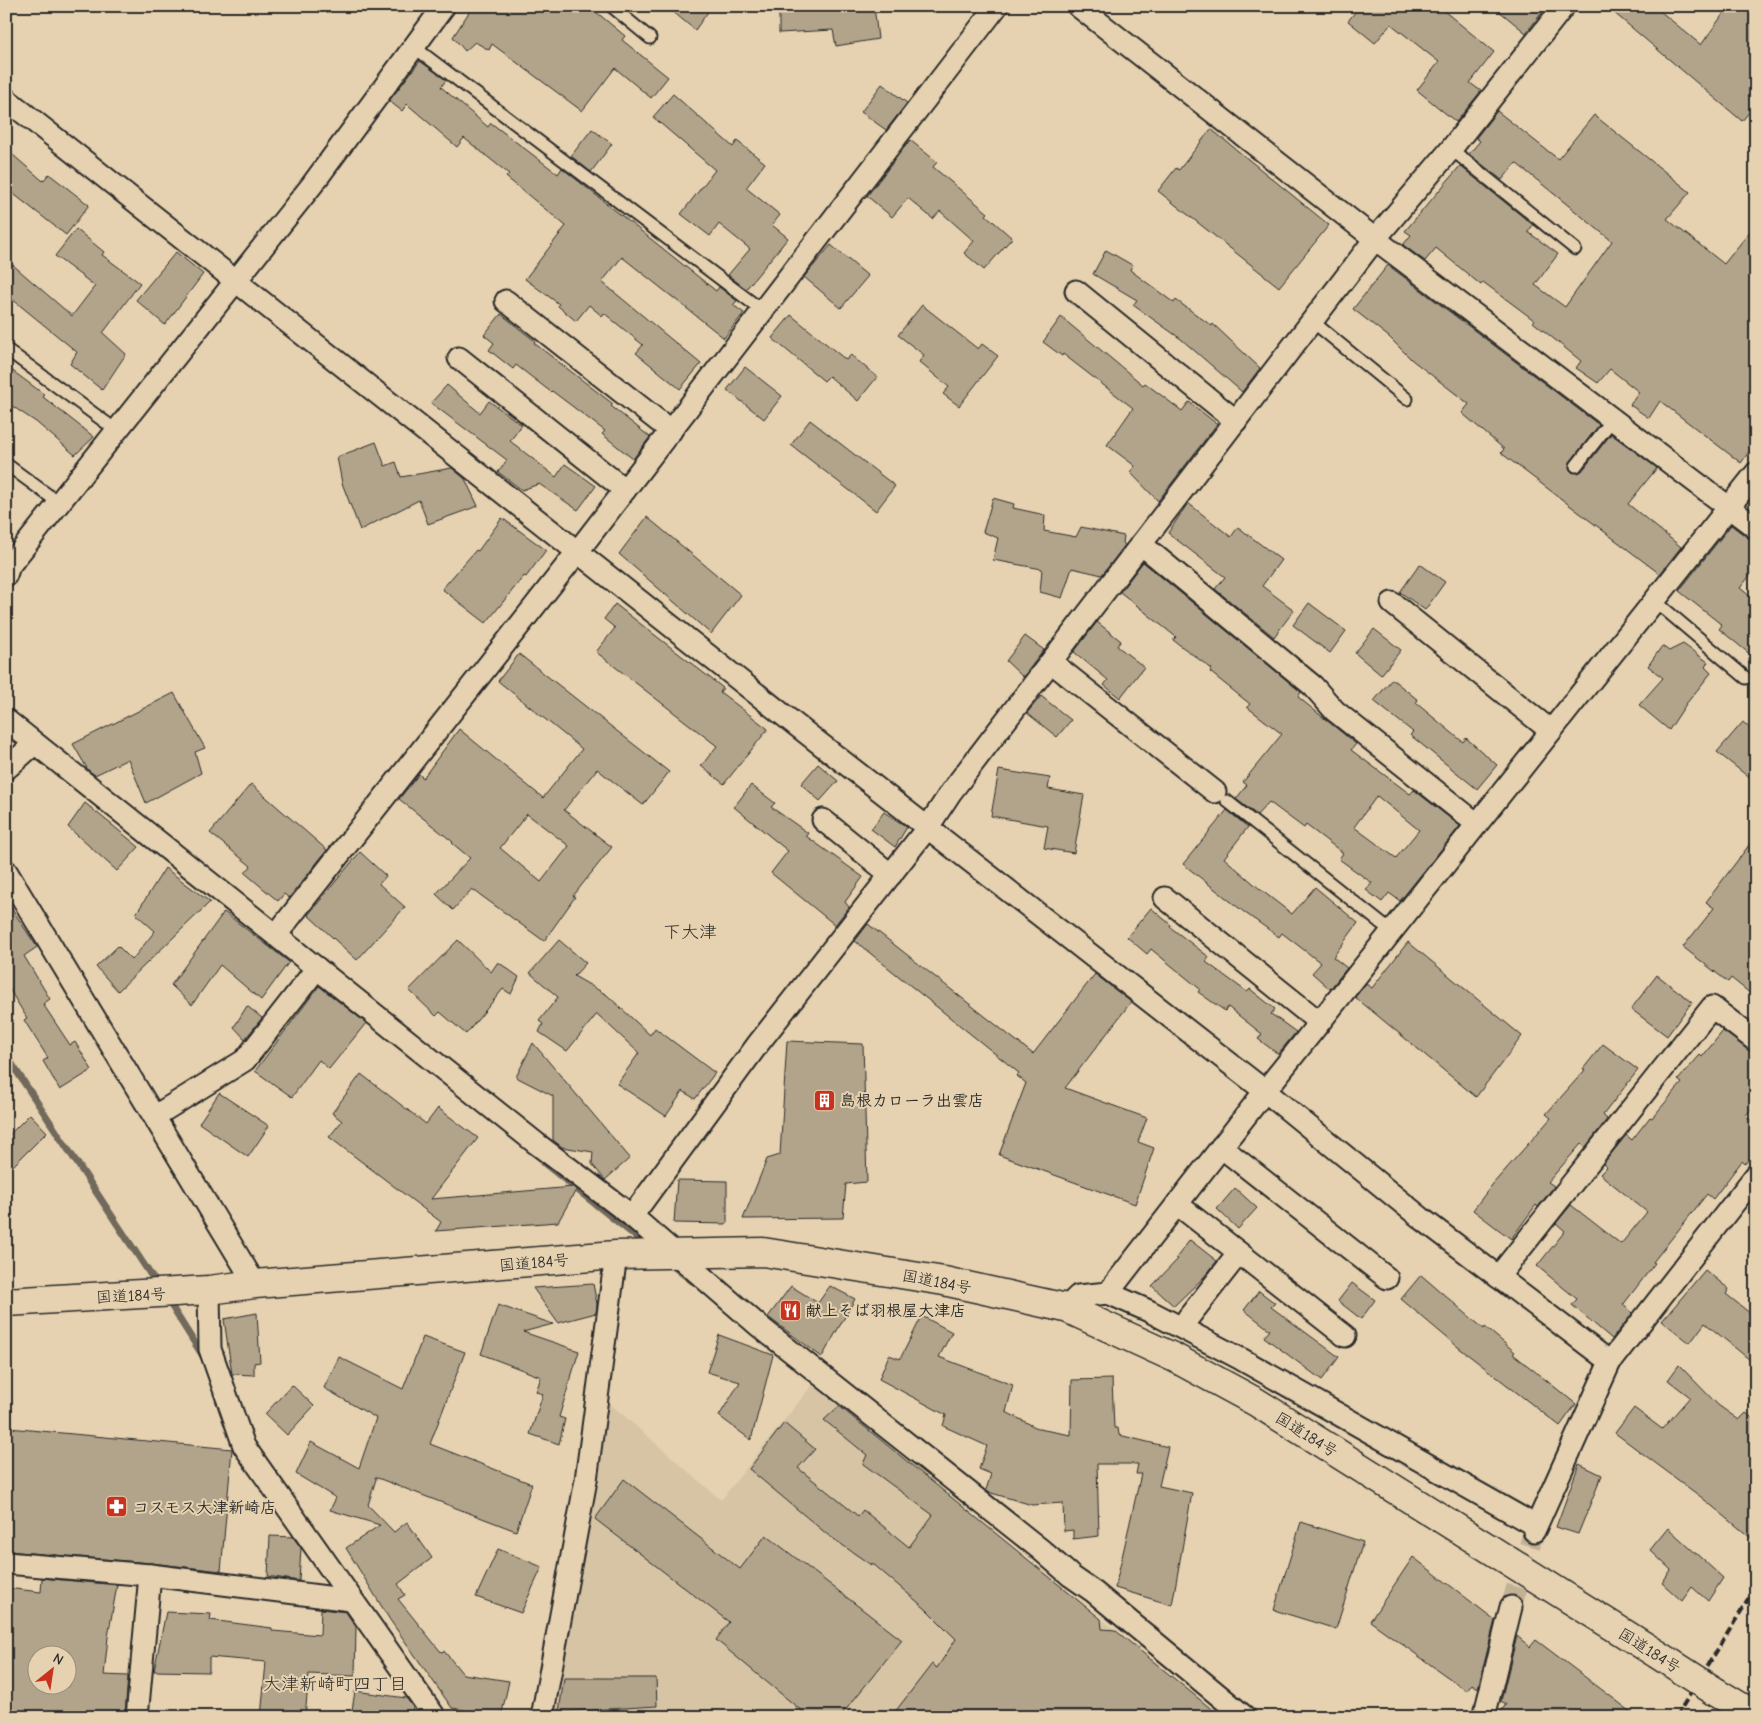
<svg xmlns="http://www.w3.org/2000/svg" width="1762" height="1723" font-family="'Comic Neue','Klee One',sans-serif">
	<style>
		.built { fill: #d6c4a5 }
		.lines { fill: none; stroke-linecap: round; stroke-linejoin: round }
		.stream { stroke: #71695c; stroke-width: 7 }
		.building { fill: #b2a48b; stroke: #2b2b2b; fill-rule: evenodd }
		.street-tunnel { stroke: #c1b195; stroke-width: 21; stroke-dasharray: 21 11; stroke-linecap: butt }
		.lane-casing { stroke: #2b2b2b; stroke-width: 15 }
		.street-casing { stroke: #2b2b2b; stroke-width: 25 }
		.highway-casing { stroke: #2b2b2b; stroke-width: 31 }
		.lane { stroke: #e6d2b0; stroke-width: 11 }
		.street { stroke: #e6d2b0; stroke-width: 21 }
		.highway { stroke: #e6d2b0; stroke-width: 28 }
		.rail { stroke: #2b2b2b; stroke-width: 4; stroke-dasharray: 8 4; stroke-linecap: butt }
		.highway-bridge-casing { stroke: #2b2b2b; stroke-width: 31; stroke-linecap: butt }
		.highway-bridge { stroke: #e6d2b0; stroke-width: 28 }
		.labels { text-anchor: middle; stroke-width: 4; stroke-linejoin: round; paint-order: stroke }
		.poi-label { font-size: 16px; font-weight: bold; fill: #2b2b2b; stroke: #e6d2b0; text-anchor: start }
		.street-label { font-size: 16px; fill: #2b2b2b; stroke: #e6d2b0 }
		.neighbourhood-label { font-size: 18px; fill: #2b2b2b; stroke: #e6d2b0 }
	</style>
	<rect width="100%" height="100%" fill="#e6d2b0"/>
	<filter id="ink" filterUnits="userSpaceOnUse"><feTurbulence type="fractalNoise" baseFrequency=".02" numOctaves="2"/><feDisplacementMap in="SourceGraphic" scale="10" xChannelSelector="R" yChannelSelector="G"/><feConvolveMatrix kernelMatrix="1 2 1 2 8 2 1 2 1" color-interpolation-filters="sRGB"/></filter>
	<g filter="url(#ink)">
		<polygon class="built" points="813,1384 1222,1717 553,1717 607,1401 721,1500"/>
		<g class="lines">
			<g class="stream">
				<polyline points="6,1055 158,1286"/>
				<polyline points="544,1163 649,1247"/>
				<polyline points="669,1263 692,1281"/>
				<polyline points="167,1299 204,1358"/>
			</g>
		</g>
		<g class="building">
			<polygon points="473,6 589,6 625,36 622,40 668,77 651,98 615,68 582,111 492,44 489,50 475,42 465,51 453,37"/>
			<polygon points="666,6 712,6 695,30"/>
			<polygon points="779,6 874,6 878,39 836,46 833,30 779,33"/>
			<polygon points="1360,6 1438,6 1494,52 1470,83 1481,91 1456,122 1417,90 1439,62 1391,24 1375,43 1348,21"/>
			<polygon points="1493,6 1547,6 1526,33"/>
			<polygon points="1606,6 1654,6 1701,45 1729,6 1756,6 1756,104 1742,121"/>
			<polygon points="420,61 446,80 441,87 488,127 491,123 558,174 562,168 716,291 719,287 737,301 733,305 744,313 724,338 622,257 602,282 701,364 680,389 636,353 643,345 604,313 602,316 589,305 576,321 558,306 559,304 525,279 566,226 506,177 509,174 464,138 457,147 407,104 402,111 389,101"/>
			<polygon points="882,84 907,103 886,130 861,112"/>
			<polygon points="673,94 733,147 737,141 765,163 746,188 780,215 772,225 788,238 746,289 728,275 750,249 719,224 710,236 681,214 715,170 653,117"/>
			<polygon points="1497,111 1558,159 1594,115 1690,192 1667,219 1724,264 1756,224 1756,442 1741,463 1660,401 1649,418 1630,405 1639,392 1610,369 1598,383 1576,368 1581,361 1533,322 1534,320 1483,282 1481,285 1436,248 1425,261 1403,245 1411,235 1405,231 1460,166 1533,225 1528,232 1558,254 1535,285 1565,307 1612,241 1516,163 1502,180 1469,154 1480,141 1476,138"/>
			<polygon points="592,129 612,144 591,172 571,156"/>
			<polygon points="1211,129 1329,225 1279,287 1158,191 1176,168 1179,170"/>
			<polygon points="910,140 937,162 933,167 988,213 986,215 1012,238 984,270 964,253 974,241 940,211 933,219 908,198 892,217 867,196"/>
			<polygon points="6,149 43,181 49,174 89,205 66,235 6,188"/>
			<polygon points="76,229 104,252 102,255 140,283 103,333 126,354 102,390 70,364 77,352 6,294 6,259 72,316 95,286 55,256"/>
			<polygon points="831,245 868,276 841,308 804,277"/>
			<polygon points="1106,250 1132,265 1130,270 1174,303 1176,300 1212,326 1213,324 1260,368 1242,392 1181,339 1133,305 1137,300 1093,274"/>
			<polygon points="176,252 203,274 165,325 136,300"/>
			<polygon points="1388,265 1599,425 1570,462 1569,468 1572,472 1578,473 1582,471 1611,434 1657,468 1628,504 1681,547 1660,574 1501,453 1504,449 1462,413 1469,404 1412,360 1389,337 1353,309"/>
			<polygon points="922,305 978,349 982,344 998,356 959,406 943,394 949,387 919,362 924,355 898,335"/>
			<polygon points="501,314 535,341 534,343 613,404 611,406 650,437 633,459 602,434 605,431 552,391 551,392 516,365 513,369 489,350 494,343 484,335"/>
			<polygon points="791,315 846,360 851,355 877,377 858,401 829,376 824,381 772,338"/>
			<polygon points="1061,317 1143,385 1145,383 1182,411 1189,402 1217,424 1158,501 1130,472 1135,466 1107,445 1133,408 1063,354 1062,356 1043,342"/>
			<polygon points="6,366 45,395 43,397 94,437 75,455 36,422 6,402"/>
			<polygon points="745,367 782,396 764,419 727,390"/>
			<polygon points="447,385 480,413 489,401 522,425 510,441 556,477 565,464 596,486 578,510 539,484 522,490 498,472 507,460 431,403"/>
			<polygon points="810,420 895,486 876,511 791,445"/>
			<polygon points="376,442 385,466 396,462 401,477 452,468 465,479 478,506 428,524 419,500 360,530 342,483 337,457"/>
			<polygon points="993,498 1014,504 1013,508 1045,515 1044,531 1076,537 1081,527 1124,536 1123,543 1125,545 1102,575 1072,568 1062,598 1040,592 1042,569 993,560 998,538 983,532"/>
			<polygon points="1188,503 1231,537 1238,527 1281,560 1262,586 1294,610 1274,637 1215,589 1225,577 1168,533"/>
			<polygon points="647,517 741,595 711,634 619,554"/>
			<polygon points="502,518 546,550 526,577 524,576 486,623 442,589 476,550 478,551"/>
			<polygon points="1731,525 1748,538 1756,540 1756,568 1740,588 1756,601 1756,659 1719,629 1722,625 1679,591"/>
			<path d="M1143,562L1301,692L1298,697L1356,744L1351,750L1410,794L1414,790L1460,826L1400,901L1389,893L1382,902L1366,890L1372,883L1339,859L1343,853L1306,825L1304,828L1269,802L1257,815L1236,799L1247,785L1243,782L1282,734L1247,707L1250,704L1210,672L1212,669L1173,640L1176,637L1120,592ZM1377,796L1419,830L1396,858L1354,827Z"/>
			<polygon points="1420,564 1445,582 1425,610 1400,592"/>
			<polygon points="1309,603 1346,631 1330,653 1293,625"/>
			<polygon points="615,604 723,688 720,692 768,729 724,784 701,766 717,746 596,652 615,628 604,619"/>
			<polygon points="1097,622 1121,641 1117,646 1144,667 1120,698 1104,685 1108,680 1074,652"/>
			<polygon points="1374,629 1401,650 1381,675 1355,653"/>
			<polygon points="1025,636 1044,650 1023,677 1006,661"/>
			<polygon points="1683,644 1708,662 1705,667 1711,673 1686,704 1669,730 1639,705 1663,678 1648,666 1662,646 1669,651"/>
			<path d="M519,654L669,772L643,805L597,769L564,810L612,847L573,896L575,897L544,941L472,889L453,910L436,894L470,858L452,843L453,842L399,799L419,774L423,778L459,729L543,798L582,749L498,681ZM527,814L569,846L541,882L500,848Z"/>
			<polygon points="1392,679 1418,700 1416,703 1463,742 1466,738 1497,765 1477,789 1410,735 1413,732 1374,701"/>
			<polygon points="174,693 205,748 195,752 201,773 146,803 128,759 95,775 88,770 73,744"/>
			<polygon points="1041,696 1071,720 1057,737 1027,713"/>
			<polygon points="1743,722 1756,734 1756,783 1717,752"/>
			<polygon points="818,764 838,781 820,801 801,784"/>
			<polygon points="999,770 1050,778 1048,789 1084,795 1074,853 1044,848 1048,826 991,816"/>
			<polygon points="251,784 327,850 289,898 284,894 278,901 245,873 251,866 210,833"/>
			<polygon points="751,785 775,803 771,807 808,833 806,836 863,877 845,902 849,907 835,925 771,873 788,851 734,807"/>
			<polygon points="85,803 139,847 117,871 68,827"/>
			<polygon points="1227,810 1248,827 1224,858 1261,890 1292,914 1315,887 1358,923 1333,957 1347,968 1330,989 1312,973 1321,963 1282,933 1279,937 1244,912 1183,864"/>
			<polygon points="884,812 907,827 895,847 871,829"/>
			<polygon points="1756,836 1756,998 1731,978 1728,982 1683,947 1714,908 1706,902"/>
			<polygon points="360,852 386,876 379,884 405,907 357,960 308,915"/>
			<polygon points="165,868 210,902 118,991 96,967 118,946 132,960 155,931 136,914"/>
			<polygon points="6,900 37,947 24,956 50,999 43,1004 70,1045 75,1042 92,1070 60,1090 43,1061 48,1058 24,1020 27,1018 6,984"/>
			<polygon points="1151,908 1171,925 1170,927 1209,957 1206,962 1247,992 1250,989 1275,1009 1271,1014 1296,1032 1278,1054 1258,1039 1262,1034 1228,1007 1225,1011 1198,992 1200,989 1151,949 1147,954 1127,937"/>
			<polygon points="224,912 289,962 261,1000 220,965 192,1005 171,985"/>
			<polygon points="868,924 1033,1054 1095,974 1131,1002 1065,1088 1147,1118 1138,1142 1154,1148 1135,1204 999,1155 1026,1083 1017,1076 1019,1073 855,941"/>
			<polygon points="458,940 491,972 498,962 519,977 511,994 503,989 466,1034 440,1012 436,1016 409,990"/>
			<polygon points="559,940 586,963 574,976 607,995 650,1035 655,1028 715,1073 695,1099 683,1091 666,1116 617,1084 639,1053 597,1014 567,1051 539,1032 543,1024 539,1021 558,997 530,973"/>
			<polygon points="1408,942 1522,1036 1476,1097 1355,997 1366,984 1372,988"/>
			<polygon points="1657,975 1692,1002 1667,1036 1631,1009"/>
			<polygon points="319,986 366,1023 329,1069 319,1060 292,1097 255,1071"/>
			<polygon points="247,1006 262,1018 245,1039 234,1027"/>
			<polygon points="1723,1031 1756,1054 1756,1104 1745,1116 1756,1124 1756,1151 1745,1164 1742,1161 1713,1199 1707,1194 1653,1262 1655,1263 1623,1305 1633,1313 1612,1339 1572,1305 1577,1299 1537,1266 1565,1231 1556,1223 1571,1205 1621,1244 1647,1212 1600,1174 1607,1167 1603,1164 1626,1135 1632,1140 1650,1117 1652,1118 1682,1083 1678,1080 1700,1055 1702,1057"/>
			<polygon points="787,1041 863,1044 867,1182 846,1184 843,1218 743,1219 767,1159 780,1155"/>
			<polygon points="533,1043 630,1158 605,1180 592,1164 593,1152 562,1147 553,1140 553,1096 516,1077"/>
			<polygon points="1603,1044 1638,1070 1603,1115 1607,1119 1585,1148 1581,1144 1548,1182 1554,1186 1538,1207 1536,1205 1511,1239 1473,1210 1492,1185 1551,1118 1546,1114 1585,1070 1583,1069"/>
			<polygon points="361,1074 426,1124 438,1108 478,1138 431,1199 573,1187 576,1190 558,1222 436,1231 441,1222 329,1137 342,1121 332,1113"/>
			<polygon points="219,1093 269,1126 248,1157 199,1123"/>
			<polygon points="30,1114 47,1132 6,1173 6,1138"/>
			<polygon points="677,1180 727,1181 727,1224 674,1223"/>
			<polygon points="1235,1188 1257,1208 1238,1229 1217,1209"/>
			<polygon points="1190,1240 1217,1261 1203,1278 1174,1306 1152,1286 1178,1259 1176,1258"/>
			<polygon points="1705,1270 1729,1289 1726,1294 1756,1318 1756,1365 1705,1323 1690,1343 1662,1321"/>
			<polygon points="1421,1275 1484,1329 1485,1327 1515,1352 1513,1354 1576,1404 1560,1426 1458,1347 1401,1299"/>
			<polygon points="1352,1283 1375,1300 1361,1319 1338,1301"/>
			<polygon points="593,1284 597,1304 596,1313 558,1323 533,1288"/>
			<polygon points="791,1286 818,1303 830,1286 855,1299 822,1357 768,1317"/>
			<polygon points="1259,1291 1275,1303 1271,1307 1339,1357 1322,1380 1264,1337 1270,1330 1244,1310"/>
			<polygon points="498,1305 553,1324 523,1332 579,1351 559,1417 565,1419 559,1444 530,1434 543,1394 536,1392 541,1377 481,1354"/>
			<polygon points="257,1313 260,1362 254,1363 254,1375 232,1374 224,1319"/>
			<polygon points="922,1316 952,1332 939,1357 1013,1385 1006,1412 1039,1429 1071,1435 1072,1380 1112,1379 1114,1428 1118,1428 1119,1435 1168,1447 1159,1486 1192,1493 1172,1605 1115,1588 1141,1474 1136,1474 1138,1464 1097,1464 1099,1536 1073,1539 1073,1530 1064,1531 1063,1503 1032,1505 988,1492 986,1490 991,1474 979,1469 987,1446 943,1426 946,1415 879,1379 889,1355 900,1359"/>
			<polygon points="719,1335 773,1355 751,1440 719,1416 740,1382 707,1372"/>
			<polygon points="423,1337 465,1352 430,1444 532,1484 516,1531 375,1477 376,1479 368,1505 394,1532 407,1522 432,1558 398,1584 405,1595 398,1599 441,1652 444,1651 463,1674 509,1681 501,1717 452,1708 390,1620 346,1548 380,1525 330,1510 336,1498 296,1474 311,1442 359,1468 376,1418 324,1388 339,1357 403,1389"/>
			<polygon points="1679,1365 1718,1405 1739,1420 1746,1413 1756,1421 1756,1542 1701,1497 1615,1433 1634,1408 1662,1429 1690,1397 1668,1380"/>
			<polygon points="292,1385 314,1406 287,1435 265,1414"/>
			<polygon points="839,1406 1101,1619 1102,1629 1115,1630 1221,1717 891,1717 932,1664 937,1668 956,1639 927,1610 872,1563 871,1565 828,1535 749,1469 784,1423 815,1449 798,1468 858,1516 863,1510 909,1547 933,1515 863,1464 867,1455 824,1420"/>
			<polygon points="9,1428 232,1449 221,1571 151,1563 6,1551 6,1461"/>
			<polygon points="1579,1464 1602,1475 1578,1534 1556,1527"/>
			<polygon points="624,1479 740,1569 766,1535 902,1640 840,1717 809,1717 716,1640 729,1622 595,1519"/>
			<polygon points="1301,1522 1363,1542 1336,1629 1274,1610"/>
			<polygon points="1668,1528 1723,1578 1708,1601 1692,1587 1682,1601 1662,1583 1671,1570 1650,1550"/>
			<polygon points="270,1536 293,1537 301,1548 299,1581 268,1576"/>
			<polygon points="498,1549 542,1567 521,1613 476,1597"/>
			<polygon points="1413,1557 1495,1620 1478,1688 1472,1684 1467,1691 1370,1621"/>
			<path d="M42,1578L117,1585L108,1637L104,1675L128,1676L125,1714L99,1712L98,1717H6V1588L41,1592ZM38,1656H68V1686H38Z"/>
			<polygon points="321,1609 346,1612 356,1627 355,1676 309,1674 305,1717 261,1717 266,1662 209,1657 209,1672 154,1671 166,1612 211,1614 210,1620 272,1628 272,1631 320,1635"/>
			<polygon points="1517,1636 1530,1647 1536,1640 1638,1717 1498,1717 1506,1704 1501,1701"/>
			<polygon points="564,1678 656,1678 657,1706 559,1712"/>
			<polygon points="355,1691 406,1698 413,1707 411,1717 351,1717"/>
		</g>
		<g class="lines">
			<polyline class="street-tunnel" points="1511,1607 1534,1531"/>
			<defs>
				<g id="lane">
					<polyline points="611,6 650,38"/>
					<polyline points="414,47 763,311"/>
					<polyline points="1451,149 1575,249"/>
					<polyline points="1312,321 1407,399"/>
					<polyline points="6,349 116,430"/>
					<polyline points="6,464 59,503"/>
					<polyline points="1576,466 1613,419"/>
					<polyline points="1655,601 1746,678"/>
					<polyline points="1227,801 1392,932"/>
				</g>
				<g id="street">
					<polyline points="1078,6 1375,239 1756,528"/>
					<polyline points="6,99 796,725 1265,1091 1421,1218 1610,1362 1756,1175"/>
					<polyline points="1076,291 1236,421"/>
					<polyline points="506,301 671,431"/>
					<polyline points="459,358 625,490"/>
					<polyline points="1141,544 1313,686 1335,711 1477,824"/>
					<polyline points="6,575 9,566 312,185 444,6"/>
					<polyline points="1392,603 1551,731"/>
					<polyline points="1051,662 1215,792"/>
					<polyline points="6,720 537,1144 632,1216 759,1326 1040,1549 1071,1576 1094,1592 1245,1717"/>
					<polyline points="6,769 34,744"/>
					<polyline points="823,820 891,875"/>
					<polyline points="6,871 255,1284"/>
					<polyline points="1165,898 1319,1022"/>
					<polyline points="276,935 578,551 997,6"/>
					<polyline points="155,1116 245,1060 317,968"/>
					<polyline points="1221,1147 1387,1278"/>
					<polyline points="1177,1204 1345,1336"/>
					<polyline points="632,1216 758,1044 928,827 951,792 1375,239 1451,149 1564,6"/>
					<polyline points="1498,1277 1712,1007 1756,1041"/>
					<polyline points="209,1290 210,1349 244,1446 435,1717"/>
					<polyline points="1108,1293 1149,1311 1241,1359 1536,1526"/>
					<polyline points="1066,1308 1078,1296 1108,1293 1265,1091 1756,473"/>
					<polyline points="1188,1318 1239,1253"/>
					<polyline points="1534,1531 1610,1362"/>
					<polyline points="6,1563 150,1575 351,1600"/>
					<polyline points="137,1717 150,1575"/>
					<polyline points="542,1717 586,1480 616,1255"/>
					<polyline points="1484,1717 1511,1607"/>
				</g>
				<g id="highway">
					<polyline points="6,1302 209,1290 255,1284 616,1255 763,1252 944,1281 1066,1308 1175,1358 1256,1402 1657,1654"/>
					<polyline points="1716,1692 1756,1716"/>
				</g>
			</defs>
			<use href="#lane" class="lane-casing"/>
			<use href="#street" class="street-casing"/>
			<use href="#highway" class="highway-casing"/>
			<use href="#lane" class="lane"/>
			<use href="#street" class="street"/>
			<use href="#highway" class="highway"/>
			<polyline class="rail" points="1676,1717 1756,1587"/>
			<defs>
				<polyline id="highway-bridge" points="1657,1654 1716,1692"/>
			</defs>
			<use href="#highway-bridge" class="highway-bridge-casing"/>
			<use href="#highway-bridge" class="highway-bridge"/>
		</g>
	</g>
	<defs>
		<symbol id="building-square" viewBox="-11 -11 22 22"><rect x="-9" y="-9" width="18" height="18" rx="4" fill="#c8321e" stroke="#e6d2b0"/><path d="M-4-6H4V6H1V3H-1V6H-4ZM-2.5-4.3h1.7v1.8h-1.7ZM.8-4.3h1.7v1.8H.8ZM-2.5-1h1.7V.8h-1.7ZM.8-1h1.7V.8H.8Z" fill="#fff"/></symbol>
		<symbol id="restaurant-square" viewBox="-11 -11 22 22"><rect x="-9" y="-9" width="18" height="18" rx="4" fill="#c8321e" stroke="#e6d2b0"/><path d="M-5-6h1v4h1v-4h1v4h1v-4h1v5L-1.5 .5V6h-2V.5L-5-1ZM5-6V6H3V1.5H1.5Q1.5-4 5-6Z" fill="#fff"/></symbol>
		<symbol id="pharmacy-square" viewBox="-11 -11 22 22"><rect x="-9" y="-9" width="18" height="18" rx="4" fill="#c8321e" stroke="#e6d2b0"/><path d="M-2-6h4v4h4v4h-4v4h-4v-4h-4v-4h4Z" fill="#fff"/></symbol>
	</defs>
	<g fill-rule="evenodd">
		<use href="#building-square" x="812" y="1088" width="25" height="25"/>
		<use href="#restaurant-square" x="778" y="1298" width="25" height="25"/>
		<use href="#pharmacy-square" x="104" y="1494" width="25" height="25"/>
	</g>
	<g class="labels">
		<g class="poi-label">
			<text x="840" y="1106">島根カローラ出雲店</text>
			<text x="806" y="1316">献上そば羽根屋大津店</text>
			<text x="133" y="1513">コスモス大津新崎店</text>
		</g>
		<g class="street-label">
			<text transform="translate(534 1262) rotate(-5)" y="6">国道184号</text>
			<text transform="translate(937 1281) rotate(11)" y="6">国道184号</text>
			<text transform="translate(131 1295) rotate(-3)" y="6">国道184号</text>
			<text transform="translate(1307 1434) rotate(32)" y="6">国道184号</text>
			<text transform="translate(1650 1650) rotate(32)" y="6">国道184号</text>
		</g>
		<g class="neighbourhood-label">
			<text x="690" y="938">下大津</text>
			<text x="335" y="1690">大津新崎町四丁目</text>
		</g>
	</g>
	<rect width="1762" height="1723" fill="none" stroke="#e6d2b0" stroke-width="25"/>
	<rect x="12" y="12" width="1737" height="1698" fill="none" stroke="#2b2b2b" stroke-width="2" filter="url(#ink)"/>
	<g transform="translate(52 1670) rotate(30)"><circle r="24" fill="#e6d2b0" stroke="#9b8f7b"/>
	<path d="M0-4L9 19L0 12L-9 19Z" fill="#c8321e"/>
	<text y="-8" font-size="14" font-weight="bold" text-anchor="middle" fill="#2b2b2b">N</text>
	</g>
</svg>
